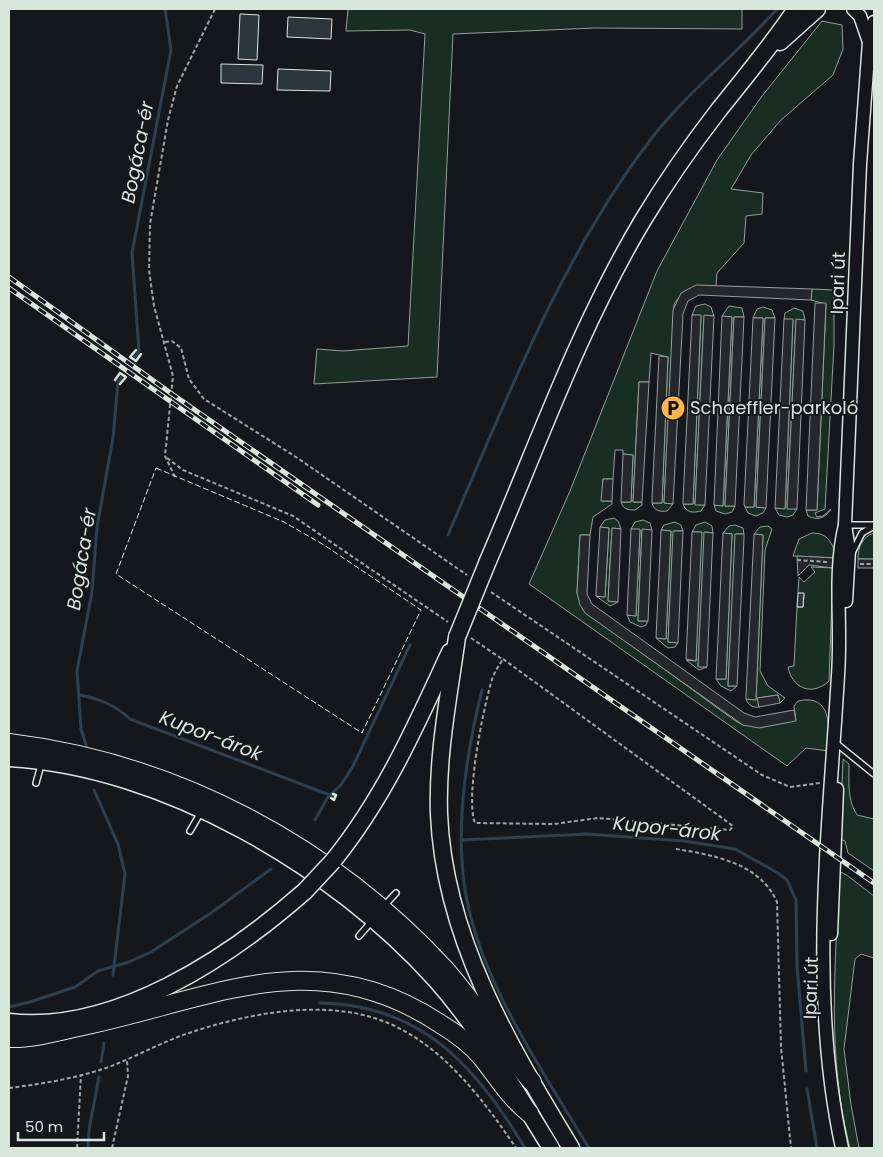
<svg xmlns="http://www.w3.org/2000/svg" width="883" height="1157" font-family="Poppins,sans-serif">
	<style>
		.green { fill: #1a2d24; stroke: #939e99 }
		.parking { fill: #24282b; stroke: #939e99 }
		.lines { fill: none; stroke-linecap: round; stroke-linejoin: round }
		.stream { stroke: #2f3f4d; stroke-width: 3 }
		.building { fill: #2c363c; stroke: #d8e6dc }
		.service-casing { stroke: #d8e6dc; stroke-width: 8 }
		.tertiary-casing { stroke: #d8e6dc; stroke-width: 15 }
		.primary-casing { stroke: #d8e6dc; stroke-width: 19 }
		.trunk-casing { stroke: #d8e6dc; stroke-width: 20 }
		.path { stroke: #9da8a2; stroke-width: 2; stroke-dasharray: 4 2.5; stroke-linecap: butt }
		.service { stroke: #14181c; stroke-width: 5 }
		.tertiary { stroke: #14181c; stroke-width: 12 }
		.primary { stroke: #14181c; stroke-width: 16 }
		.trunk { stroke: #14181c; stroke-width: 18 }
		.rail-casing { stroke: #d8e6dc; stroke-width: 5 }
		.rail { stroke: #14181c; stroke-width: 3; stroke-dasharray: 9; stroke-linecap: butt }
		.primary-bridge-casing { stroke: #d8e6dc; stroke-width: 19; stroke-linecap: butt }
		.primary-bridge { stroke: #14181c; stroke-width: 16 }
		.fence { stroke: #d8e6dc; stroke-width: 1; stroke-dasharray: 6 2.5; stroke-linecap: butt }
		.wall { stroke: #d8e6dc; stroke-width: 2.5 }
		.labels { text-anchor: middle; stroke-width: 4; stroke-linejoin: round; paint-order: stroke }
		.street-label { font-size: 18px; fill: #d8e6dc; stroke: #14181c }
		.poi-label { font-size: 18px; fill: #d8e6dc; stroke: #14181c; text-anchor: start }
		.water-label { font-size: 19px; font-style: italic; fill: #d8e6dc; stroke: #14181c }
	</style>
	<rect width="100%" height="100%" fill="#14181c"/>
	<g class="green">
		<polygon points="348,9 742,9 742,29 595,28 453,34 437,377 314,384 317,349 343,351 408,346 425,34 410,30 346,31"/>
		<path d="M822,21L842,25L843,49L833,75L781,120L751,155L731,189L763,193L762,214L746,216L744,243L717,273L716,286C700,285 681,289 674,305L664,503L673,504L667,511C660,512 654,511 652,503H662L668,357L651,353L649,382H639L633,502H642V505L635,510C628,510 623,509 621,502H631L633,455L623,454V450H615L613,479H603L602,501H612V504L593,517L590,535H580L577,593L583,610L734,720L743,725L796,720L794,706L798,701C833,693 829,729 828,751L806,748L787,766L529,584L570,491L657,271L717,160L762,96Z"/>
		<path d="M812,289L834,290V345L825,509L815,513L817,517L823,516L831,509C825,518 818,521 808,516L806,510H817L826,304L811,300Z"/>
		<path d="M705,304L711,307L714,316H704L695,504L705,505L701,511C693,513 686,513 683,504H693L701,316L692,315L696,306Z"/>
		<polygon points="729,306 742,308 744,317 734,317 725,506 735,506 732,512 725,514 716,511 714,505 723,506 732,317 722,316"/>
		<polygon points="763,307 772,310 775,318 765,318 756,507 766,508 763,513 756,516 748,513 745,507 754,507 763,318 753,318 757,309"/>
		<polygon points="794,308 803,311 805,320 796,320 787,508 797,509 793,515 787,517 779,515 775,508 785,508 793,320 784,319 785,313"/>
		<polygon points="614,518 618,521 621,529 612,528 608,601 618,602 610,606 596,596 605,597 609,528 600,527 605,520"/>
		<polygon points="643,520 650,523 652,530 642,530 638,621 648,621 646,625 641,627 630,622 627,615 636,616 640,530 631,529 635,522"/>
		<polygon points="675,522 681,525 683,531 674,531 668,642 678,643 675,647 668,648 656,638 666,639 671,531 661,530 664,525"/>
		<polygon points="705,522 712,526 713,533 705,532 698,666 707,667 699,670 686,660 696,661 701,532 692,532 696,525"/>
		<polygon points="735,525 743,528 744,534 736,534 728,686 737,686 731,691 721,686 716,679 726,679 732,534 723,533 729,526"/>
		<path d="M768,526L772,529L765,550L760,671L768,686L785,698L780,703L778,695L758,698L759,707C753,708 748,705 746,699H756L763,535L754,534L760,527Z"/>
		<path d="M812,533C828,533 833,543 836,558L793,556L799,539Z"/>
		<path d="M874,533V559H858C858,547 862,537 874,533Z"/>
		<path d="M811,567L833,568L829,681C812,697 792,688 788,667L794,666L797,607H803L804,594L798,593L799,577L804,582L815,572Z"/>
		<path d="M843,759L849,764C849,781 847,800 857,815L874,819V871L848,853L845,841L840,839Z"/>
		<path d="M839,871L848,876L874,896V958L861,954L855,959L844,1049L851,1105L859,1148H850C826,1054 836,967 839,871Z"/>
	</g>
	<g class="parking">
		<polygon points="696,285 812,289 811,300 699,295 688,301 683,314 673,504 664,503 673,310 681,293"/>
		<polygon points="815,303 826,303 817,510 806,510"/>
		<polygon points="692,315 701,315 693,504 683,504 683,501"/>
		<polygon points="704,315 714,316 705,505 695,505"/>
		<polygon points="722,316 732,317 723,506 714,505"/>
		<polygon points="734,317 744,317 735,506 725,506"/>
		<polygon points="753,318 763,318 754,507 745,507 744,504"/>
		<polygon points="765,318 775,318 766,508 756,507"/>
		<polygon points="784,319 793,319 785,509 775,508"/>
		<polygon points="796,319 805,320 797,509 787,509"/>
		<polygon points="659,356 668,357 662,503 652,503 652,499"/>
		<polygon points="639,382 649,382 642,502 633,502"/>
		<polygon points="623,454 633,455 631,502 621,502"/>
		<polygon points="603,479 613,479 612,501 601,501"/>
		<polygon points="600,527 609,528 605,597 596,596 596,594"/>
		<polygon points="612,528 621,529 618,602 608,601"/>
		<polygon points="631,529 640,529 636,616 627,615"/>
		<polygon points="642,529 652,530 648,621 638,621"/>
		<polygon points="661,530 671,531 666,639 656,638"/>
		<polygon points="673,531 683,531 678,643 668,642"/>
		<polygon points="692,532 702,532 696,661 686,659"/>
		<polygon points="704,532 713,533 707,667 698,667"/>
		<polygon points="723,533 732,534 726,679 716,679"/>
		<polygon points="735,534 744,534 744,538 737,686 728,686"/>
		<polygon points="754,534 763,535 756,700 746,699 746,696"/>
		<polygon points="580,535 590,535 587,594 592,604 744,713 755,717 794,710 796,721 759,728 743,725 585,613 580,605 577,593"/>
		<polygon points="797,556 836,558 833,568 809,565 798,576"/>
		<rect x="858" y="559" width="16" height="9"/>
		<polygon points="778,695 780,703 759,707 757,698"/>
	</g>
	<g class="lines">
		<g class="stream">
			<polyline points="133,359 139,351 132,253 171,50 165,9"/>
			<path d="M448,535C506,400 561,257 651,139C688,91 737,54 777,9"/>
			<path d="M482,690C467,750 456,820 464,882C475,974 542,1070 589,1148"/>
			<path d="M80,695C100,699 115,705 130,719L335,797"/>
			<polyline points="87,748 81,729 77,671 92,592 97,527 113,438 118,382 123,375"/>
			<polyline points="94,790 118,844 125,874 113,975"/>
			<polyline points="330,795 341,785 353,766 410,645"/>
			<polyline points="315,820 329,795"/>
			<polyline points="461,840 587,834 684,841 735,849 778,873 787,880 796,900 797,966 806,1071"/>
			<path d="M319,1003C421,1004 476,1066 525,1148"/>
			<polyline points="9,1007 30,1002 75,987 98,971 129,962 151,952 211,913 271,869"/>
			<polyline points="101,1062 104,1043"/>
			<polyline points="807,1089 817,1148"/>
			<polyline points="88,1148 89,1130 99,1077"/>
		</g>
	</g>
	<g class="building">
		<polygon points="240,14 259,15 257,60 238,59"/>
		<polygon points="288,17 332,19 331,39 287,37"/>
		<polygon points="221,64 263,65 262,84 221,83"/>
		<polygon points="278,69 331,71 330,91 277,90"/>
		<polygon points="798,593 804,593 803,607 797,607"/>
	</g>
	<g class="lines">
		<defs>
			<g id="service">
				<polyline points="845,525 874,525"/>
				<polyline points="852,553 862,533 874,526"/>
				<polyline points="837,744 874,774"/>
				<polyline points="36,783 41,765"/>
				<polyline points="190,831 201,812"/>
				<polyline points="383,907 396,893"/>
				<polyline points="359,936 371,922"/>
			</g>
			<g id="tertiary">
				<polyline points="853,9 860,16 869,42"/>
				<polyline points="845,525 849,550 846,601"/>
				<polyline points="831,934 837,789"/>
				<path d="M842,1148C808,992 829,832 838,675C842,625 833,573 845,525L860,164L869,42L874,22"/>
			</g>
			<g id="primary">
				<polyline points="780,42 817,9"/>
				<path d="M488,561C537,447 579,327 643,220C666,182 691,146 718,111C745,77 772,45 796,9"/>
				<path d="M457,637C449,696 437,754 439,814C444,937 509,1045 571,1148"/>
				<path d="M9,758C162,766 335,867 436,980C481,1031 515,1090 551,1148"/>
				<path d="M333,861C384,798 416,726 450,652"/>
				<path d="M9,1022C114,1034 229,958 305,891"/>
			</g>
			<g id="trunk">
				<path d="M9,743C175,763 330,845 444,968C476,1004 501,1045 532,1082"/>
				<path d="M9,1038C33,1039 59,1031 83,1026C212,999 314,941 439,1023C454,1032 472,1045 483,1059C498,1078 510,1098 529,1113"/>
			</g>
		</defs>
		<use href="#service" class="service-casing"/>
		<use href="#tertiary" class="tertiary-casing"/>
		<use href="#primary" class="primary-casing"/>
		<use href="#trunk" class="trunk-casing"/>
		<g class="path">
			<polyline points="165,342 172,341 181,348 189,379 204,399 296,457 467,575"/>
			<polyline points="167,458 183,470 293,516 448,622"/>
			<polyline points="175,477 165,456 173,376 154,306 149,270 150,224 168,120 177,86 215,9"/>
			<polyline points="797,560 827,562"/>
			<polyline points="860,564 874,564"/>
			<polyline points="491,592 762,775 790,787 820,783"/>
			<polyline points="471,638 502,659"/>
			<path d="M503,659L733,826L730,830L598,818L554,824L475,823C465,799 483,710 491,683C493,674 498,667 503,659Z"/>
			<path d="M676,849C713,855 760,863 777,902L781,1047L791,1148"/>
			<path d="M9,1088C42,1084 77,1078 109,1067C135,1057 160,1043 186,1034C245,1014 322,998 383,1021C441,1043 483,1099 516,1148"/>
			<polyline points="77,1148 81,1074"/>
			<polyline points="112,1148 128,1076 127,1060"/>
		</g>
		<use href="#service" class="service"/>
		<use href="#tertiary" class="tertiary"/>
		<use href="#primary" class="primary"/>
		<use href="#trunk" class="trunk"/>
		<defs>
			<g id="rail">
				<polyline points="9,277 172,394 874,883"/>
				<polyline points="9,288 318,505"/>
			</g>
		</defs>
		<use href="#rail" class="rail-casing"/>
		<use href="#rail" class="rail"/>
		<defs>
			<g id="primary-bridge">
				<polyline points="457,637 488,561"/>
				<polyline points="305,891 333,861"/>
			</g>
		</defs>
		<use href="#primary-bridge" class="primary-bridge-casing"/>
		<use href="#primary-bridge" class="primary-bridge"/>
		<polygon class="fence" points="156,468 284,522 324,545 421,610 362,733 116,574"/>
		<g class="wall">
			<polyline points="136,350 130,357 136,361 141,354"/>
			<polyline points="115,380 120,373 126,377 120,384"/>
			<polyline points="331,798 334,800 336,795 333,794"/>
		</g>
	</g>
	<defs>
		<symbol id="parking-disc" viewBox="-11 -11 22 22"><circle r="9.5" fill="#ffb74d" stroke="#14181c"/><path d="M-3.5-5.5H1a3.5 3.5 0 0 1 0 7H-1V5.5H-3.5ZM-1-3.4V-.6H.8a1.4 1.4 0 0 0 0-2.8Z" fill="#111"/></symbol>
	</defs>
	<g fill-rule="evenodd">
		<use href="#parking-disc" x="659" y="394" width="28" height="28"/>
	</g>
	<g class="labels">
		<g class="street-label">
			<text transform="translate(838 283) rotate(-88)" y="6">Ipari út</text>
			<text transform="translate(811 988) rotate(-88)" y="6">Ipari út</text>
		</g>
		<g class="poi-label">
			<text x="690" y="414">Schaeffler-parkoló</text>
		</g>
		<g class="water-label">
			<text transform="translate(137 152) rotate(-79)" y="7">Bogáca-ér</text>
			<text transform="translate(81 559) rotate(-81)" y="7">Bogáca-ér</text>
			<text transform="translate(211 735) rotate(21)" y="7">Kupor-árok</text>
			<text transform="translate(667 828) rotate(6)" y="7">Kupor-árok</text>
		</g>
	</g>
	<rect width="883" height="1157" fill="none" stroke="#d8e6dc" stroke-width="20"/>
	<path d="M18 1132v8h86v-8" fill="none" stroke="#d8e6dc" stroke-width="2.5"/>
	<text x="25" y="1132" font-size="15" fill="#d8e6dc" stroke="#14181c" stroke-width="4" paint-order="stroke">50 m</text>
</svg>
